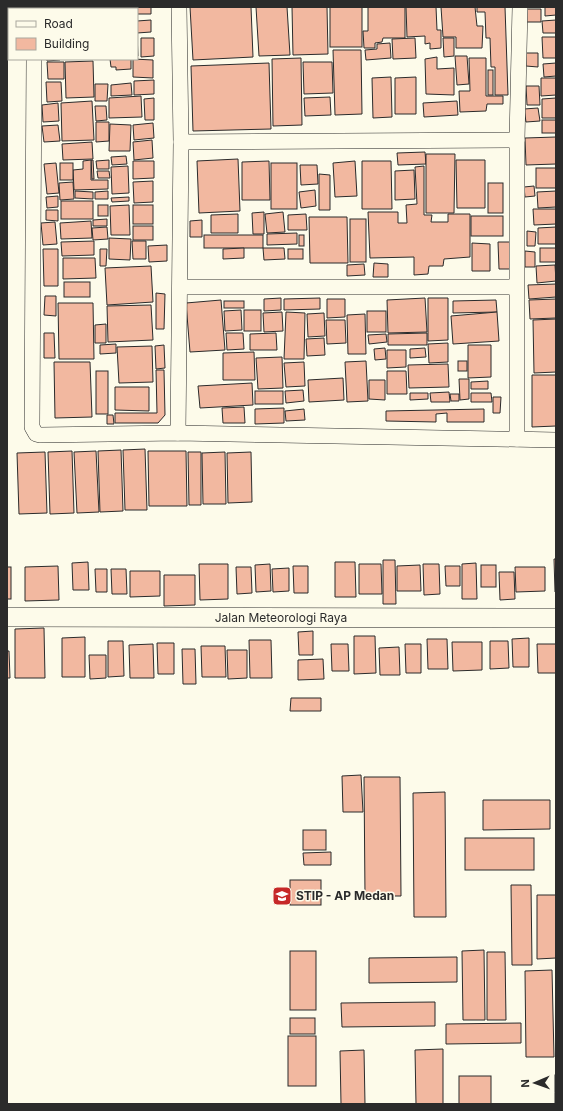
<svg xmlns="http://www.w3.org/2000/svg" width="563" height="1111" font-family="Inter,sans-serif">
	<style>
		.building { fill: #f2b8a0; stroke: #2b2b2b }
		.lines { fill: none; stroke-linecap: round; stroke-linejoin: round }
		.minor-casing { stroke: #2b2b2b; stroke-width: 16 }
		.tertiary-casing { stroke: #2b2b2b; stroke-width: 20 }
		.minor { stroke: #fdfbea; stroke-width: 15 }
		.tertiary { stroke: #fdfbea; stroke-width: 19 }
		.labels { text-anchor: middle; stroke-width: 3; stroke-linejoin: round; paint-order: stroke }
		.street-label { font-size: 12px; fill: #2b2b2b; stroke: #fdfbea }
		.poi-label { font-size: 12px; font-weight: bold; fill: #2b2b2b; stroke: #fdfbea; text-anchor: start }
	</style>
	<rect width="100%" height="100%" fill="#fdfbea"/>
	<g class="building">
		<rect x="49" y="7" width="11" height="2"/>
		<rect x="65" y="7" width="44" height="2"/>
		<rect x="110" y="7" width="22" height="2"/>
		<polygon points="134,7 151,7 151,14 137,14 137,9 134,9"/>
		<polygon points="190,7 251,7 253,57 193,60"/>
		<polygon points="256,7 287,7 290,55 259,56"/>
		<polygon points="292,7 327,7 328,54 293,55"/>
		<rect x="330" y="7" width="32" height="40"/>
		<polygon points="368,7 405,7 405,38 383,38 382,42 375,43 375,48 364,48 363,31 368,31"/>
		<polygon points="406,7 436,7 437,30 441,30 441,48 430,49 430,43 425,44 425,36 407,37"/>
		<polygon points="441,7 475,7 477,26 483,26 482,48 456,48 456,37 443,37"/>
		<polygon points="477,7 505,7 508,95 495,95 495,67 491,67 490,38 486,38 485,12 477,12"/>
		<polygon points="545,7 556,7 556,15 545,16"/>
		<polygon points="527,9 541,9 541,22 526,22"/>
		<polygon points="151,20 151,32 137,33 137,21"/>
		<polygon points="556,20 556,33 543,33 542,21"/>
		<polygon points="137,34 138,56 137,56"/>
		<polygon points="542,37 556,37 556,58 543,58"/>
		<polygon points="141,38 154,38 154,56 141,57"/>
		<polygon points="415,38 416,58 393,59 392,39"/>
		<polygon points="443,38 454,38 454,56 444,57"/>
		<polygon points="390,43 391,58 366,60 365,50 377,49 377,44"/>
		<polygon points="333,50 361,50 362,114 335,115"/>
		<polygon points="526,53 538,53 538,67 526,66"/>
		<polygon points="455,56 467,56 469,84 457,85"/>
		<polygon points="437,57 437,69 454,68 454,95 426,94 425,59"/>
		<polygon points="301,58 302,125 273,126 272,59"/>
		<polygon points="469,58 486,58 486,96 503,96 503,104 487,104 486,111 460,112 459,91 470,91"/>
		<polygon points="47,59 60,59 60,60 47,61"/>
		<polygon points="110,59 131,59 131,69 116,70 116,67 111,67"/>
		<polygon points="133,59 153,60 153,78 133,77"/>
		<polygon points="93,61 94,97 66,98 65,62"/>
		<polygon points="47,62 64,62 64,79 48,79"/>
		<polygon points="303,62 332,62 333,93 304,94"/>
		<polygon points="269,63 271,129 193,131 191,66"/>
		<polygon points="556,63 556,76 544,77 543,64"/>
		<rect x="488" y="70" width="5" height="25"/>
		<polygon points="391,77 392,117 373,118 372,78"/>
		<polygon points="416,77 416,114 395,114 395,78"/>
		<polygon points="541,78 556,78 556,95 541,96"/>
		<polygon points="154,80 154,94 134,95 134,81"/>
		<polygon points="46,82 61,82 62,101 47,102"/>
		<polygon points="131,83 132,95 111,96 111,85"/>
		<polygon points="95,84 108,84 107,101 95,101"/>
		<polygon points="526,86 539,86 540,105 527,105"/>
		<polygon points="141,96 142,117 109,118 109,98"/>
		<polygon points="330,97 331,115 305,116 304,98"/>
		<polygon points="154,98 154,120 145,120 144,99"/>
		<polygon points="556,98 556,118 542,118 542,99"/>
		<polygon points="92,101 94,140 62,141 61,103"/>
		<polygon points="457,101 458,115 424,117 423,103"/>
		<polygon points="58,103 59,121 43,122 42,105"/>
		<polygon points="95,106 106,106 107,120 96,121"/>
		<polygon points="538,108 540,121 526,122 524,109"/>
		<rect x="542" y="120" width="14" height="13"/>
		<polygon points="96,122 109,122 109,141 96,142"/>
		<polygon points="153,123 154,138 134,140 133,125"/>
		<polygon points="110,124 131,125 130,151 109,151"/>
		<polygon points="58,125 60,141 44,142 42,126"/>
		<polygon points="556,137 556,164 526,165 525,138"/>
		<polygon points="152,140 153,158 134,160 133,142"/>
		<polygon points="92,142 93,159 63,160 62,144"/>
		<polygon points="425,152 426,164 398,165 397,153"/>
		<polygon points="426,154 455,154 454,213 426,213"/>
		<polygon points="126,156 127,164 112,165 111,157"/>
		<polygon points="238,159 240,211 199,213 197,161"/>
		<polygon points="91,160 93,160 94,179 92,179"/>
		<polygon points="91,160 91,180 108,180 108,189 74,190 73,170 83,169 83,161"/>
		<polygon points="109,160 109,169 97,169 96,161"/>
		<polygon points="456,160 485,160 485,208 457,208"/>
		<polygon points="133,161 154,161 154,178 133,179"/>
		<polygon points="269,161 270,200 242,200 242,162"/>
		<polygon points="355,161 357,196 335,197 333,163"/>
		<polygon points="362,161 391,161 392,209 362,209"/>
		<polygon points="56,163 59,193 47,194 44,164"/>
		<rect x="60" y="163" width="13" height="17"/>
		<rect x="271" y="163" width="26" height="46"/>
		<polygon points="300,165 317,165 318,184 301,185"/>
		<polygon points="128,166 129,193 112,194 111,167"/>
		<polygon points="424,166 424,215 432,215 431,222 448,222 448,214 470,214 470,257 444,259 443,266 429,266 428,274 414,275 414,257 370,258 368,212 398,212 398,223 407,223 406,205 417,204 415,167"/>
		<rect x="536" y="168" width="20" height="20"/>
		<polygon points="414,170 415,199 395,200 395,171"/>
		<polygon points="97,171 109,171 110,178 98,178"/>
		<polygon points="319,174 330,175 330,210 319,210"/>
		<polygon points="153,181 153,202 134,203 133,182"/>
		<polygon points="73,182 74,199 60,200 59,183"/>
		<rect x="488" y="183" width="15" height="30"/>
		<polygon points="534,186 535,196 525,197 524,187"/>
		<polygon points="315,190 316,206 301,208 299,192"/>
		<polygon points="75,191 93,192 93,199 75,198"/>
		<polygon points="108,191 108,199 95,199 95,192"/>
		<polygon points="556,191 556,207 538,208 537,192"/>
		<polygon points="58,196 58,207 47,208 46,197"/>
		<polygon points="129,197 129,201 112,202 111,198"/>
		<rect x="61" y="201" width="32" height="18"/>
		<rect x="98" y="205" width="10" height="11"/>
		<polygon points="129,205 130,235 111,235 110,206"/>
		<rect x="133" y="205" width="20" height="19"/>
		<polygon points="533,209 556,209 556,224 534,225"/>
		<polygon points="46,210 58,210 58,221 46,220"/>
		<polygon points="264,212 264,234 253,234 252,213"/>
		<polygon points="283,212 285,232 267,233 265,214"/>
		<polygon points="238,214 238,233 211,233 211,215"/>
		<polygon points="306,214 307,230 288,230 288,215"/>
		<rect x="471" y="216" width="32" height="20"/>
		<polygon points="309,217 347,217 348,263 310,263"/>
		<polygon points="107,219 107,226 93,226 93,220"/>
		<rect x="350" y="219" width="16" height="43"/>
		<polygon points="202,220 202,237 190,237 190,221"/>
		<polygon points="91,221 92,238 61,239 60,223"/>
		<polygon points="55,222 57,244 43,245 41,223"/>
		<rect x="133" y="226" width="20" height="14"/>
		<polygon points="107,227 108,239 93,240 92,228"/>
		<polygon points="556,227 556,244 538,244 538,228"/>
		<polygon points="527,231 536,232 535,246 527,246"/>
		<polygon points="297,233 297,244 267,245 267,234"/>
		<rect x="204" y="235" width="59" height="13"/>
		<rect x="299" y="235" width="5" height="11"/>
		<polygon points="109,238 131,239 130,260 109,259"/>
		<polygon points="94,241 94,255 62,256 61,242"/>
		<polygon points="132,241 146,241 146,259 133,259"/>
		<polygon points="498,242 515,242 516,269 499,269"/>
		<polygon points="472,243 490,244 490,271 472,271"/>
		<polygon points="167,245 167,261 149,262 148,246"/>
		<polygon points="244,248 244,258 223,259 223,249"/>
		<polygon points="263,248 284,248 285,259 264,260"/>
		<rect x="540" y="248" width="16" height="14"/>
		<polygon points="43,249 58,249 58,286 44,286"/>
		<polygon points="100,249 107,249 106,266 100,266"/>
		<rect x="288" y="249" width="15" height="10"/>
		<polygon points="525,251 535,252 535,267 525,267"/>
		<polygon points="63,258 95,258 96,278 63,279"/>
		<polygon points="374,263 388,264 388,277 373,277"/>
		<polygon points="364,264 365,275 347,276 347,265"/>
		<polygon points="555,265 556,281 537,283 536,266"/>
		<polygon points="151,266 153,302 107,305 105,268"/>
		<rect x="64" y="282" width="26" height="15"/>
		<polygon points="556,284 556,297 529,299 528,285"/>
		<polygon points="156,293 165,294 164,329 156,329"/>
		<polygon points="45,296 56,296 56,316 44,315"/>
		<polygon points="281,298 281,310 264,311 264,299"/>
		<polygon points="320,298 320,309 284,310 284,299"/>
		<polygon points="425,298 427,332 388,333 387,300"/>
		<polygon points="428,298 448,298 448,340 428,341"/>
		<polygon points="327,299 345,299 345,317 327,318"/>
		<polygon points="556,299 556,318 530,319 529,300"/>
		<polygon points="221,300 225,350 190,352 186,303"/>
		<polygon points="496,300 497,312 453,313 453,301"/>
		<rect x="224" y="301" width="20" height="7"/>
		<polygon points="58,303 93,303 94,359 59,359"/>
		<polygon points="151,305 153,340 108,342 107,306"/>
		<polygon points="241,310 242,330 225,331 224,311"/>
		<rect x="244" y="310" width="17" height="21"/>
		<rect x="367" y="311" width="19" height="21"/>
		<polygon points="282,312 283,331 264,332 263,313"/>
		<polygon points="286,312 305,313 304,359 284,359"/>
		<polygon points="497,312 499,341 453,344 451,316"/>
		<polygon points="324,313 325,336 308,337 307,314"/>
		<polygon points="365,314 366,354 348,354 347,315"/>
		<polygon points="556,319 556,372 534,373 533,320"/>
		<polygon points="326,320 345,320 346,343 327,344"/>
		<polygon points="106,324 106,343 95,343 95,325"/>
		<polygon points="44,333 54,333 55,358 44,358"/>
		<polygon points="226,333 243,333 244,349 227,350"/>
		<polygon points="276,333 277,350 250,350 250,334"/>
		<polygon points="427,333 427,345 388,345 388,334"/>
		<polygon points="386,334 387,342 369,344 368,335"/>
		<polygon points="324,338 325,355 307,356 306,339"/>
		<polygon points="448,343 448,362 429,363 428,344"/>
		<polygon points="116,344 116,353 100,354 100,345"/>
		<polygon points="164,345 165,368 156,369 155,346"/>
		<polygon points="468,345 491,345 491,377 468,378"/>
		<polygon points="152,346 153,382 119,383 117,347"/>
		<polygon points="385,348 386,359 375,360 374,349"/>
		<polygon points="425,348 426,357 410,358 410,349"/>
		<polygon points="387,350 406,350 406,367 387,368"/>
		<polygon points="254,352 255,380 223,380 223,353"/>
		<polygon points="282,357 283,388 258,389 256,358"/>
		<polygon points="366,361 368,401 347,402 345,362"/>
		<rect x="458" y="361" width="9" height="10"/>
		<polygon points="54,362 90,362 92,417 55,418"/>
		<polygon points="304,362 305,386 286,387 284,363"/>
		<polygon points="448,364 449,387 409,388 408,365"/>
		<polygon points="156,370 164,370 165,415 158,423 115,423 115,413 157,413"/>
		<rect x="96" y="371" width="12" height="43"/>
		<polygon points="387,371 406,371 407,394 387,394"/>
		<polygon points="532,375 556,375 556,426 532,427"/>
		<polygon points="343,378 344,400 309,402 308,380"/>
		<polygon points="459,379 469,379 469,399 460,400"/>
		<polygon points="369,380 385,380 385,400 369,399"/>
		<polygon points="488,381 488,389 471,389 471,382"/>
		<polygon points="252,383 253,405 200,408 198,386"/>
		<polygon points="115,387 149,387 149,411 115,410"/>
		<polygon points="303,390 304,401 286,403 285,391"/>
		<rect x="255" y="391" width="28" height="13"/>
		<polygon points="449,392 450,402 431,402 430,393"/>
		<polygon points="410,393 428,393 428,399 410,400"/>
		<polygon points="471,393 491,393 492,402 471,402"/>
		<polygon points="450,394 459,394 459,401 451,401"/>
		<polygon points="493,397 501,397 500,413 493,413"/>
		<polygon points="244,407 245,423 223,423 222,408"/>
		<polygon points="284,408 284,423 255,424 255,409"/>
		<polygon points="304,409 305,420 286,421 285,411"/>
		<polygon points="484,409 484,422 447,422 447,413 436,414 436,422 386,421 386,411"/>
		<polygon points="107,415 113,415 114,424 107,424"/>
		<polygon points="145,449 147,510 125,510 123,450"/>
		<polygon points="121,450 123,511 100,512 98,451"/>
		<polygon points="72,451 74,513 50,514 48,452"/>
		<polygon points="96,451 99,512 77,513 74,452"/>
		<polygon points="148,451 186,451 187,506 149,506"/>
		<polygon points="45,452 47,513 19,514 17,453"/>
		<polygon points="188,452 201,452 201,505 189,505"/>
		<polygon points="225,452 226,504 203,504 202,453"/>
		<polygon points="251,452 252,502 228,503 227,453"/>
		<polygon points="554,559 556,559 556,592 555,592"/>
		<polygon points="383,560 395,560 396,604 383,604"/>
		<polygon points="88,562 89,590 73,590 72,563"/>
		<polygon points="335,562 355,562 356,597 335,597"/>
		<polygon points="476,563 477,599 462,599 462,564"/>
		<polygon points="199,564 228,564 228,599 200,600"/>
		<polygon points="270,564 271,591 256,592 255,565"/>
		<polygon points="359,564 381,564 382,594 359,594"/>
		<polygon points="423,564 439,564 440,594 424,595"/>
		<polygon points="420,565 421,591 397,591 397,566"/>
		<rect x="481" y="565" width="15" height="22"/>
		<polygon points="58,566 59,600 25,601 25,567"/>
		<polygon points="293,566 308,566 308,593 294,593"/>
		<polygon points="445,566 460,566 460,586 446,586"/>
		<rect x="7" y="567" width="4" height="32"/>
		<polygon points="236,567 251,567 252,593 237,594"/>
		<polygon points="515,567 545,567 545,591 516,592"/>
		<polygon points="289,568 289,591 273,592 272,569"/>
		<polygon points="95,569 107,569 107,592 96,592"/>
		<polygon points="111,569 126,569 127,594 112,594"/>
		<polygon points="130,571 160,571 160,596 130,597"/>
		<polygon points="499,572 514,572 515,599 500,600"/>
		<polygon points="164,575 195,575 195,605 164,606"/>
		<polygon points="44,628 45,678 15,678 15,629"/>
		<polygon points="313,631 313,655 299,655 298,632"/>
		<polygon points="354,636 375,636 376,673 354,674"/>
		<polygon points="85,637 85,677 62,677 62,638"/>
		<polygon points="529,638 529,667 513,667 512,639"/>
		<polygon points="427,639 447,639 448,669 428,669"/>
		<polygon points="249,640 271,640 272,678 250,678"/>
		<polygon points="108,641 123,641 124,676 108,677"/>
		<polygon points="490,641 508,641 509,668 490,669"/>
		<polygon points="452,642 482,642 482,670 453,671"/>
		<polygon points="157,643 174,643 174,674 158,674"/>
		<polygon points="153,644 154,678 130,678 129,645"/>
		<polygon points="331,644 348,644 349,671 332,671"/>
		<polygon points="405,644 421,644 421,673 406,673"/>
		<polygon points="537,644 556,644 556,673 538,673"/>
		<polygon points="201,646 225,646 226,677 202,677"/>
		<polygon points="399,647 400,675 380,675 379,648"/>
		<polygon points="182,649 195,649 196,684 183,684"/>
		<polygon points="227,650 247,650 247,678 228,679"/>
		<polygon points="7,651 9,651 10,678 7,678"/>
		<polygon points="89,655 106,655 106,678 90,679"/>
		<polygon points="323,659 324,679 298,680 298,660"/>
		<polygon points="291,698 321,698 321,711 290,711"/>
		<polygon points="361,775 363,812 343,812 342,776"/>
		<polygon points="364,777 400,777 401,896 365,896"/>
		<polygon points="445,792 446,917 414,917 413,793"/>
		<polygon points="483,800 550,800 550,829 483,830"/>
		<rect x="303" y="830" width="23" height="20"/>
		<rect x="465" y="838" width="69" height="32"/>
		<polygon points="331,852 331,865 304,865 303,853"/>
		<rect x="290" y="880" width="31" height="25"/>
		<polygon points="511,885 531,885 532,965 512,965"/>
		<polygon points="537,895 556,895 556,958 537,959"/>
		<polygon points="484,950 485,1020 463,1020 462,951"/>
		<rect x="290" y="951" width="26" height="59"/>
		<polygon points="487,952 505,952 506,1020 487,1020"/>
		<polygon points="457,957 457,982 369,983 369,958"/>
		<polygon points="552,970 554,1057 526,1057 525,971"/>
		<polygon points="435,1002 435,1026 342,1027 341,1003"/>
		<rect x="290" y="1018" width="25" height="16"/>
		<polygon points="521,1023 521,1043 446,1044 446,1024"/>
		<rect x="288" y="1036" width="28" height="50"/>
		<polygon points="443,1049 443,1104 416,1104 415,1050"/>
		<polygon points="364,1050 365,1104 341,1104 340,1051"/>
		<rect x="555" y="1075" width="1" height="29"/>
		<rect x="459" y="1076" width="32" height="28"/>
	</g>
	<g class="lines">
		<defs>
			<g id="minor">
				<polyline points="34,9 34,7"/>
				<polyline points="34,59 32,427 36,434 40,435 178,433 556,440"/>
				<polyline points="181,142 517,140"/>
				<polyline points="180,287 516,287"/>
				<polyline points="178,433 181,142 179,7"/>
				<polyline points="517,439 517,140 520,7"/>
			</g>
			<polyline id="tertiary" points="7,617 556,618"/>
		</defs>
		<use href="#minor" class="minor-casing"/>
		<use href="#tertiary" class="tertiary-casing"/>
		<use href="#minor" class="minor"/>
		<use href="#tertiary" class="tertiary"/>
	</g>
	<defs>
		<symbol id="university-square" viewBox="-11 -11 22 22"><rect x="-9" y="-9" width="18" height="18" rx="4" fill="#c62828" stroke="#fdfbea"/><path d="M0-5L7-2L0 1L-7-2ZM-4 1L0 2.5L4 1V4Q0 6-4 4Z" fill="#fff"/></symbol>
	</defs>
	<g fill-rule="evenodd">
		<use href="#university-square" x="271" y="885" width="22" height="22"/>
	</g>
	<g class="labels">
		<g class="street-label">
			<text x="281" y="622">Jalan Meteorologi Raya</text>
		</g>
		<g class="poi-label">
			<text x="296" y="900">STIP - AP Medan</text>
		</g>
	</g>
	<rect width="563" height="1111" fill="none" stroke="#2b2b2b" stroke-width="16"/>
	<rect x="8" y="8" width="130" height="52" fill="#fdfbea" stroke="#a9a89e"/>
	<rect x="16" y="21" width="20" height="6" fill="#fdfbea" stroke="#a9a89e"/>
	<text x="44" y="28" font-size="12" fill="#2b2b2b">Road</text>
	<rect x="16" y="38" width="20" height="12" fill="#f2b8a0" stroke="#a9a89e"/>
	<text x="44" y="48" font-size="12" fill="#2b2b2b">Building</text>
	<g transform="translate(535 1083) rotate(268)" stroke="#fdfbea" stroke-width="3" paint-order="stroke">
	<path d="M0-3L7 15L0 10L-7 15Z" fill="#2b2b2b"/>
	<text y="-6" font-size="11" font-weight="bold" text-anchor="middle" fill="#2b2b2b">N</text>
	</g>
</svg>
